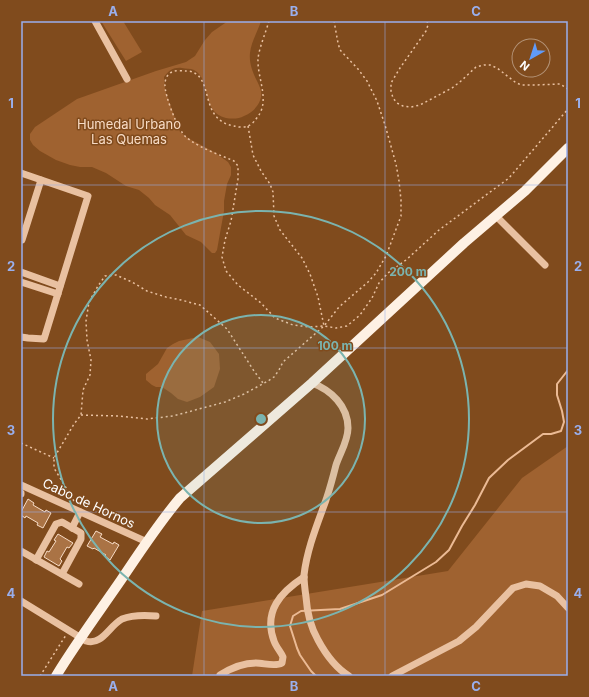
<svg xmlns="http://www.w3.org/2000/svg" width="589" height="697" font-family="Inter,sans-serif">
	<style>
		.green { fill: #9f6230 }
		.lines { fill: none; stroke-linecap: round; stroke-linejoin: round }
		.stream { stroke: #ebba94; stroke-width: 2 }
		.building { fill: #aa7345; stroke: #f7dbc5 }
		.path { stroke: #e9c1a1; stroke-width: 1.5; stroke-dasharray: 2 3; stroke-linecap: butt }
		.minor { stroke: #e9c1a1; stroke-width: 7 }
		.major { stroke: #fef1e4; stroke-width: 10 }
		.grid { fill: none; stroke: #99afed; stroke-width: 1; stroke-opacity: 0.55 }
		.ring { fill: none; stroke: #7bb4af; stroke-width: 2 }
		.labels { text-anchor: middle; stroke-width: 3; stroke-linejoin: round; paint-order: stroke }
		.park-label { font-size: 13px; fill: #f7dbc5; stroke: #804b1d }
		.street-label { font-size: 13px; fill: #fff; stroke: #804b1d }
		.centre { fill: #7bb4af; stroke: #804b1d; stroke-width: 2 }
		.ring-label { font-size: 12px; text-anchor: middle; font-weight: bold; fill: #7bb4af; stroke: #804b1d; stroke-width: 3; stroke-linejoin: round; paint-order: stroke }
		.neatline { fill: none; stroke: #99afed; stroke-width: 1.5 }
		.grid-label { font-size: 13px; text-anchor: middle; font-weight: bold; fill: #99afed }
	</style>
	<rect width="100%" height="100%" fill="#804b1d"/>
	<g class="green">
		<polygon points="101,21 123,21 142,52 126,61"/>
		<path d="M228,21H261C258,31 251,42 250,53C249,62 252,71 256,79C258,83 260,87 261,91C263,102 254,112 244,116C239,119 232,119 226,118C200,112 212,79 194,70C190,68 186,69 182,68C174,67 169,70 164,77L165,90L180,132L188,138L214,152L228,162L231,167V175L227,184L224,201V211L217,250L215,253H212L201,242L186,235L170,215L155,205L149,198L139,190L126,186L106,173L92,167H80L70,165L56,160L40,151L33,145L30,140V134L35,127L77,99L156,71L186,62L195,56L205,40L212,32Z"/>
		<polygon points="198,337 210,342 219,354 220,369 214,387 200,397 187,402 178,399 171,393 162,387 156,387 152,385 146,380 146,374 158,364 167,348 173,344 179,341"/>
		<polygon points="568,446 568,676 192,676 202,611 448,571 522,478"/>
	</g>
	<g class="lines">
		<polyline class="stream" points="316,676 311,671 300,655 297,648 290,626 293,616 301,611 340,609 382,595 436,562 449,550 462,526 475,505 489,478 508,460 543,434 551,434 561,431 564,422 562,411 557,395 557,384 568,370"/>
	</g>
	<g class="building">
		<polygon points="28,499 34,503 33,505 45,512 46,510 51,513 43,528 37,525 38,523 26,516 25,518 21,515 21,512"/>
		<polygon points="96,531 102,534 100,537 113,544 114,542 119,545 110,560 105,556 106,555 94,548 93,549 87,546"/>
		<polygon points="58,534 73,543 69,548 67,547 60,559 62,561 59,566 44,557 47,551 49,552 56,541 54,540"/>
	</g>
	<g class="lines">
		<g class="path">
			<path d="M269,21C266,32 259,48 258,59C257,79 272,103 255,120C254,122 251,125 248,126C244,128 238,127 234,126C199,120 214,79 192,72C191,71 188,71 186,71C182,71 175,70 172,72C167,74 165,80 165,84C164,94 178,131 186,137C199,148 218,154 234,161L238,166V179L231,221L225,240L222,257L226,271L238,285L261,303L275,318L293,325L310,327L324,326L336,328L347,326L360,315L372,298L379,283L388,273L406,260L439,230L509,178L568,109"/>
			<polyline points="427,21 428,25 426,31 400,68 391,83 391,91 393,98 397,103 403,106 411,107 420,105 452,88 461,81 476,67 484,65 490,65 497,68 515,82 521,85 535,85 560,84 568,89"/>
			<polyline points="248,126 253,155 261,171 270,184 273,192 274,216 280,230 302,258 310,274 318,297 324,326"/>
			<polyline points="81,415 119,416 147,419 173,416 225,402 244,394 268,381 274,377 279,370 283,362 324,326 339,307 368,282 376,273 386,256 401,216 401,200 399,181 396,164 385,125 377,101 367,81 358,69 340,50 338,43 334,21"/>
			<polyline points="21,443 54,458"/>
			<polyline points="74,501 54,468 54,458 74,424 81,415 83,390 90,375 91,360 87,340 86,321 89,302 98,286 105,276 116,275 132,282 147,291 166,297 181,300 200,305 227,329 254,371 263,383"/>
			<polyline points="40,676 66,635"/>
		</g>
		<g class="minor">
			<polyline points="95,21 127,79"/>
			<polyline points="21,173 88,196 44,339 28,338 21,337"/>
			<polyline points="496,216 545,265"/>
			<polyline points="22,240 41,180"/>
			<polyline points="21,272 60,286"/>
			<polyline points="21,282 58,294"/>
			<path d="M312,383C331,390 348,406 348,428C348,441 340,453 336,465C333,477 330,488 326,500C317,525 307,549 304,575C304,582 305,590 306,597C307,612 310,626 318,640C325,653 336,668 349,676"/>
			<polyline points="21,485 147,542"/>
			<polyline points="21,493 21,494"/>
			<polyline points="72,528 80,512"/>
			<polyline points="21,551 79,584"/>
			<polyline points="36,560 56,524 62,522 81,533 81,539 62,574"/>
			<path d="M21,601L86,641C102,646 109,626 122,619C132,615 145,615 156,616"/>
			<path d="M220,675C231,668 242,663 256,663C264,663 275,667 282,663L283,657C281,652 276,647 274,641C263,611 281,592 304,577"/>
			<polyline points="392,676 459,641 476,627 513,588 526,584 540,586 557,596 568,608"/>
		</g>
		<path class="major" d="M56,676C76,643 99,612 121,580C140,552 158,524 180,498L312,383L464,243L525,191L568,148"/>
	</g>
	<path class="grid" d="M204,21V676M385,21V676M21,185H568M21,348H568M21,512H568"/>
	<circle cx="261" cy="419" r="104" fill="#7bb4af" fill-opacity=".12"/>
	<g class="ring">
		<circle cx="261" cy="419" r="104"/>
		<circle cx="261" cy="419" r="208"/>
	</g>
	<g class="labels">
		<g class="park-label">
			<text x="129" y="129">Humedal Urbano<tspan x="129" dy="15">Las Quemas</tspan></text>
		</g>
		<g class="street-label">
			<text transform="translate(89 503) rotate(25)" y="5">Cabo de Hornos</text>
		</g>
	</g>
	<circle cx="261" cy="419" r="6" class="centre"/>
	<g class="ring-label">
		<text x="408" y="276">200 m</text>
		<text x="335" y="350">100 m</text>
	</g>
	<rect width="589" height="697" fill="none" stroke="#804b1d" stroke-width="44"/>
	<g transform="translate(531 58) rotate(219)"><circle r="19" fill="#804b1d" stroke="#b39377"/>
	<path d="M0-3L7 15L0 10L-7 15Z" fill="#609bf9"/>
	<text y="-6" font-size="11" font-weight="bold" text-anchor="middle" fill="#ffffff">N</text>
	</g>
	<rect x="22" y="22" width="545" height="653" class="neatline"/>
	<g class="grid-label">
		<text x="113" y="16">A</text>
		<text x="294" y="16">B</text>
		<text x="476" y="16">C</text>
		<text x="11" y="108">1</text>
		<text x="578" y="108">1</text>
		<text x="11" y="271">2</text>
		<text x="578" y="271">2</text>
		<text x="11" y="435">3</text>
		<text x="578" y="435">3</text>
		<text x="11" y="598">4</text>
		<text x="578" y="598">4</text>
		<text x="113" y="691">A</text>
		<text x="294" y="691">B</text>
		<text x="476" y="691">C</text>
	</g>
</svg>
